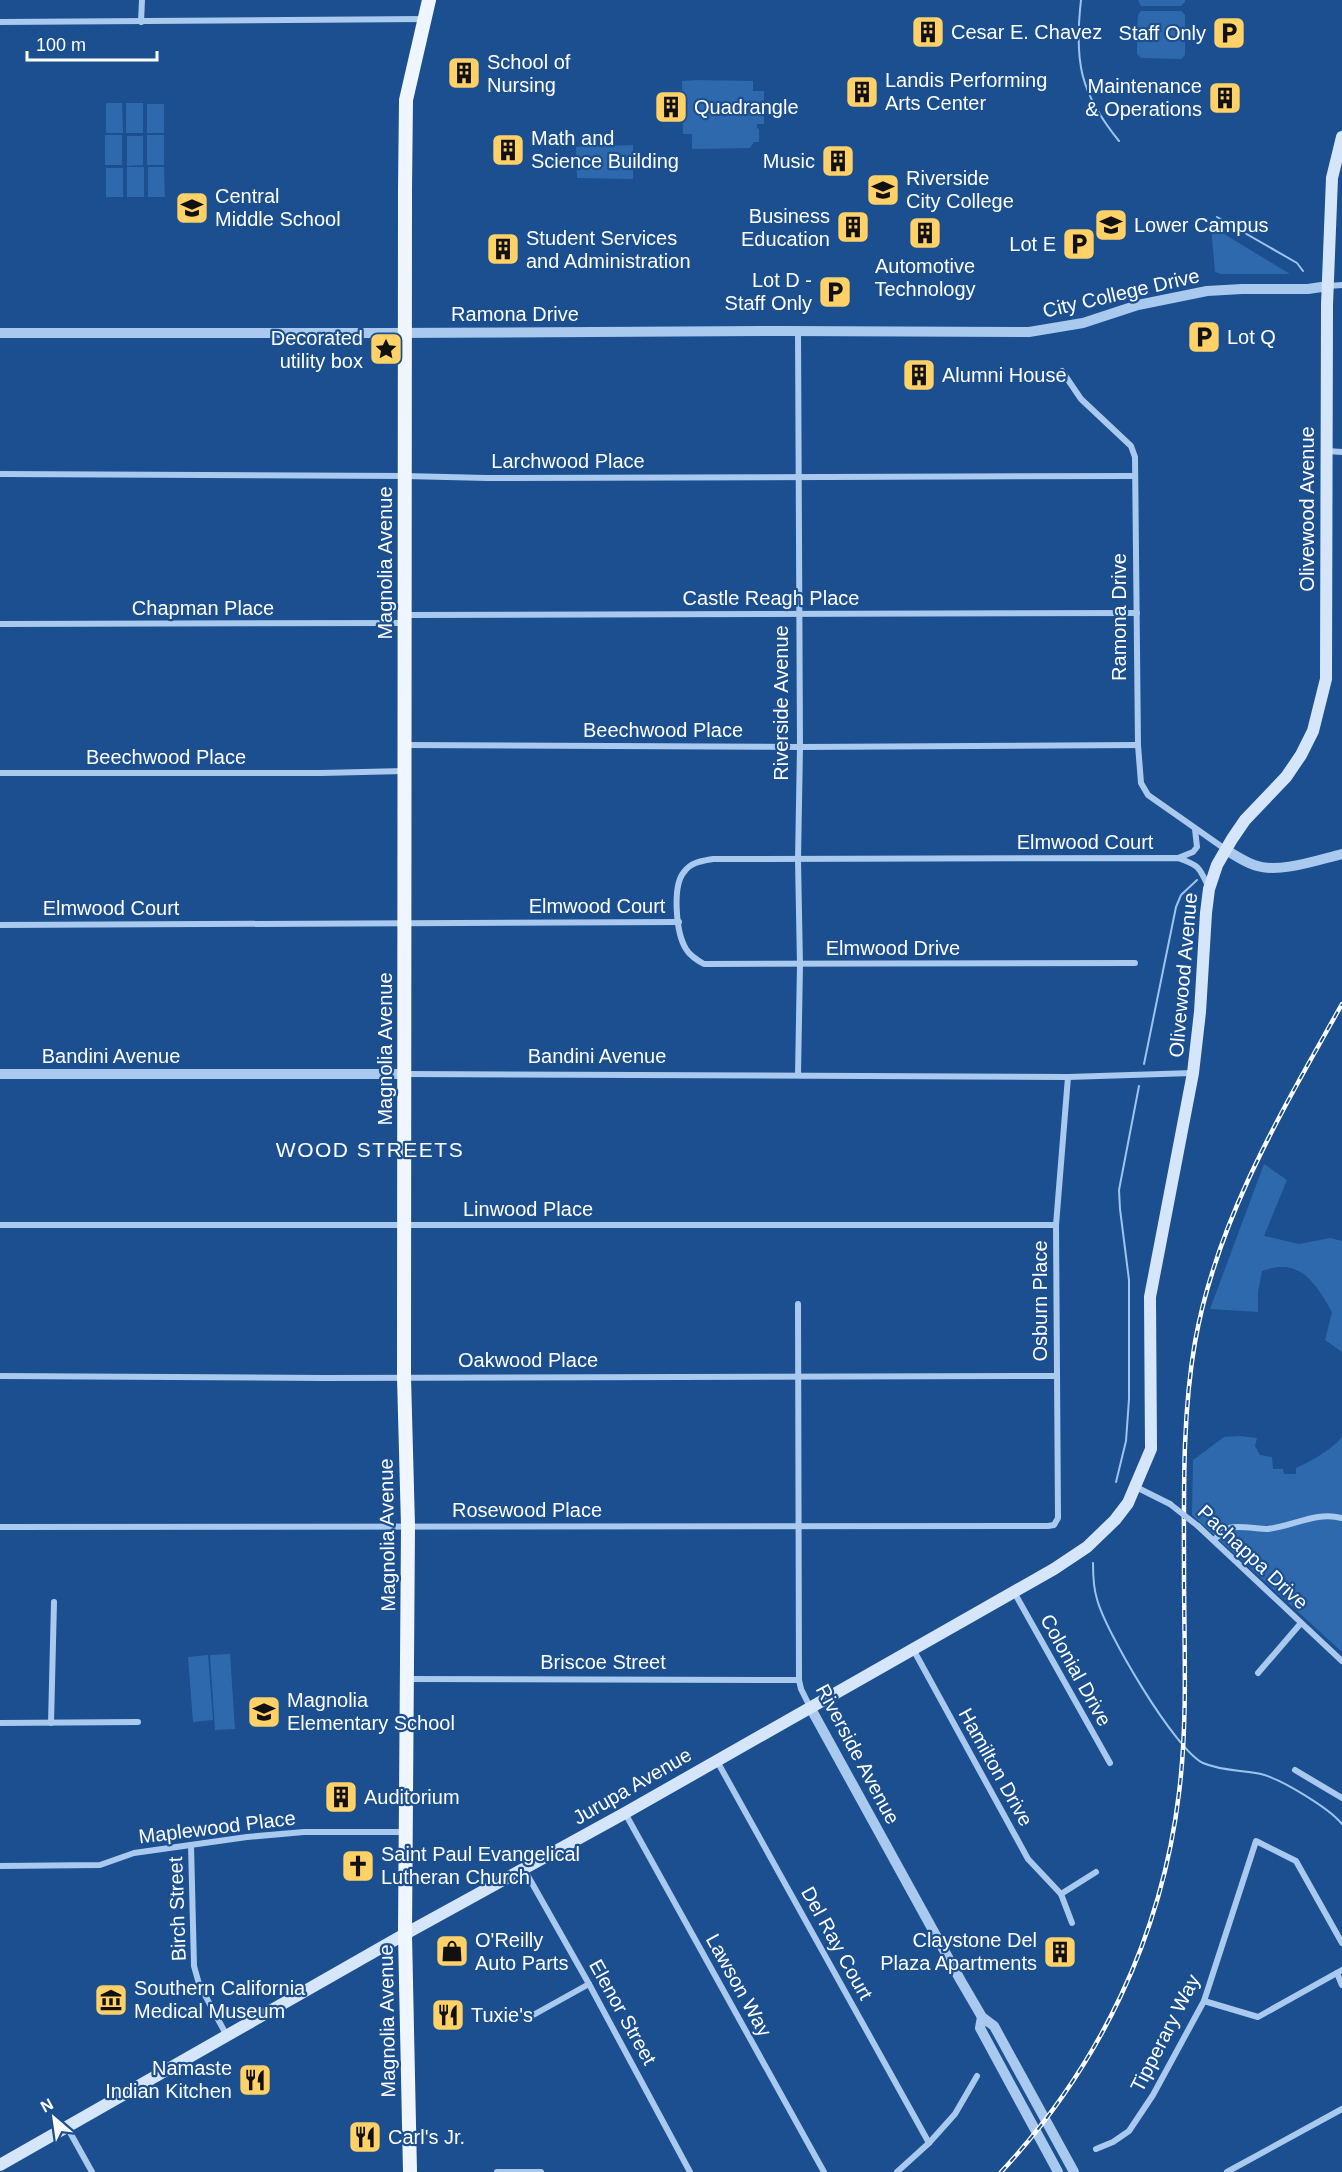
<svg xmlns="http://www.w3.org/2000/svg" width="1342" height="2172" font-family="Helvetica,sans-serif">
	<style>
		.green { fill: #2e69ad }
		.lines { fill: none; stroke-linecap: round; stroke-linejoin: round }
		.stream { stroke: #9cc4f0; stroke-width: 2 }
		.minor { stroke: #a9c9ee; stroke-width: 6 }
		.tertiary { stroke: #a9c9ee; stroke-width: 10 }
		.secondary { stroke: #d6e6fa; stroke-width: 12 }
		.primary { stroke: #f0f6ff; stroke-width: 14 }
		.rail-casing { stroke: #fff; stroke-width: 4.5 }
		.rail { stroke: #1b4f8f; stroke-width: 2; stroke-dasharray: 7; stroke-linecap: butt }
		.minor-bridge { stroke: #a9c9ee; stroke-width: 6 }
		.labels { text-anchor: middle; stroke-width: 4.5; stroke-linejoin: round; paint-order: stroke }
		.poi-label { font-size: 20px; fill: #fff; stroke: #1b4f8f; text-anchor: start }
		.street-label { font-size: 20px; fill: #fff; stroke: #1b4f8f }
		.neighbourhood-label { font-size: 21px; letter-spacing: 1.5px; fill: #fff; stroke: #1b4f8f }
	</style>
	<rect width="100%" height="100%" fill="#1b4f8f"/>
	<g class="green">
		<polygon points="1138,0 1185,0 1185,2 1181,6 1141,6"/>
		<polygon points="1141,11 1181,11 1185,15 1185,31 1181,35 1185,39 1185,55 1181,59 1141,58 1137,54 1137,38 1141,35 1137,31 1138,15"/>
		<polygon points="696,80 753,81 753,91 764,91 764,124 757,124 757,128 759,129 759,142 754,142 750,148 692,149 692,134 683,134 682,81"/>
		<polygon points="106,103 122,103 123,133 106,133"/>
		<rect x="126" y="103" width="17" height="30"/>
		<rect x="147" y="104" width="17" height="29"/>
		<rect x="105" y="135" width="17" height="30"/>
		<rect x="147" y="135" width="17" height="30"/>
		<polygon points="127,136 143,136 143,165 127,166"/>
		<polygon points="633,145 633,179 577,178 576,147"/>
		<rect x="127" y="167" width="17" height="30"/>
		<polygon points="148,167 164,167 165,197 148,197"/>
		<rect x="106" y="168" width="17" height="29"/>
		<polygon points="1211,226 1290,274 1221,274 1215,272"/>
		<path d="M1264,1164L1287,1180L1264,1236L1299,1244L1330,1238L1342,1241V1352L1325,1340L1332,1312C1321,1293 1307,1266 1281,1267C1275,1267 1268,1269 1262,1271L1258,1292V1312L1210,1309Z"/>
		<path d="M1240,1436L1257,1438L1255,1446L1260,1455L1272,1457L1273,1469H1283L1284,1474H1296V1468C1307,1464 1339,1445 1342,1436V1652L1192,1515L1193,1460L1224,1437Z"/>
		<polygon points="230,1654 235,1729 215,1730 210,1655"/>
		<polygon points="208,1655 213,1720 193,1722 188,1657"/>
	</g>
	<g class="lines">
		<g class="stream">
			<path d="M1081,0C1074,62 1080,93 1119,141"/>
			<polyline points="1217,217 1297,263 1303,271"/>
			<polyline points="1144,1064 1176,907 1181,895 1197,880"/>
			<polyline points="1116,1482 1126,1441 1129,1399 1129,1280 1120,1209 1119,1190 1139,1086"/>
			<path d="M1093,1563C1093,1575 1093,1587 1097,1599C1105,1631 1175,1750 1203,1763C1221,1771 1242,1770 1261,1774C1281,1779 1329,1808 1342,1824"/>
		</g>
		<g class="minor">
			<polyline points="0,22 424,19"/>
			<polyline points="141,22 142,0"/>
			<polyline points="1328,286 1342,285"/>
			<polyline points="798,331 800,747 798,860 800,965 798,1074"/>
			<polyline points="1062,371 1081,399 1131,446 1135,457 1138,745 1141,783 1148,795 1225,849"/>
			<polyline points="1327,451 1342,452"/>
			<polyline points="0,474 405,476 487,478 1135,476"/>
			<polyline points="406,615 1137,613"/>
			<polyline points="0,624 405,623"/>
			<polyline points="405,745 800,747 1138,745"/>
			<polyline points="0,773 321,773 404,771"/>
			<polyline points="1178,858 1193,852 1197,847 1195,829"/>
			<polyline points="0,925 679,922"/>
			<path d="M1135,963L704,964C697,960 690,956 686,949C676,933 672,886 684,872C691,862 702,861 713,859L1178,858C1198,865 1199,866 1208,886"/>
			<polyline points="405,1074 1068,1077 1193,1073"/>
			<polyline points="0,1225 1056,1225"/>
			<polyline points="798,1304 799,1680 801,1689 810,1707"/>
			<polyline points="0,1376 324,1378 1056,1376"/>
			<polyline points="1136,1487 1170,1504"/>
			<polyline points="1198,1526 1342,1661"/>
			<polyline points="0,1527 1048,1526 1054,1525 1058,1518 1056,1225 1068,1077"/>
			<path d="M1214,1540C1218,1536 1224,1530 1229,1528C1238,1525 1257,1529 1268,1529C1294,1526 1316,1511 1342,1518"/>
			<polyline points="1014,1592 1110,1763"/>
			<polyline points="913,1649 1028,1859 1061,1894 1072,1923"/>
			<polyline points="1258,1673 1301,1623"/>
			<polyline points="407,1679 799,1680"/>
			<polyline points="0,1723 138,1722"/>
			<polyline points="51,1723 54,1602"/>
			<polyline points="717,1761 929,2143"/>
			<polyline points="1295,1770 1342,1798"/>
			<polyline points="625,1813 824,2172"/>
			<polyline points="191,1845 194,1966 199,1984 227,2036"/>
			<polyline points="0,1866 100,1865 134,1853 247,1837 304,1832 404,1832"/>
			<polyline points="524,1869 589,1984 690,2172"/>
			<polyline points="1061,1894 1096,1872"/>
			<polyline points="1337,1973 1342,1985"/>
			<polyline points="1204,2001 1258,2017 1342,1970"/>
			<polyline points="526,2019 589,1984"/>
			<polyline points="67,2127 92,2172"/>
			<polyline points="1096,2149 1113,2142 1129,2131 1153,2095 1204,2001 1256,1841 1296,1861 1342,1943"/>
			<polyline points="497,2172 541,2172"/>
			<polyline points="897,2172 929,2143 955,2114 977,2076"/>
			<polyline points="1227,2172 1342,2109"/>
		</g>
		<g class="tertiary">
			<polyline points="0,333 386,333 785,331 1029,332 1083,323 1138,305 1207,291 1242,289 1308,289 1328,286"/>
			<path d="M1225,849C1234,855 1243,861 1254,865C1279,874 1317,860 1342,854"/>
			<polyline points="0,1074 404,1074"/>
			<polyline points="810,1707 961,1981 982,2017 994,2026 1074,2172"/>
			<polyline points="982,2017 980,2028 1058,2172"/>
		</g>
		<polyline class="secondary" points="0,2165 405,1934 625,1813 1054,1569 1087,1547 1115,1520 1128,1503 1151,1449 1150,1297 1193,1073 1200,1012 1206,913 1209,889 1217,865 1232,839 1245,820 1286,777 1301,755 1313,731 1326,679 1327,305 1332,178 1342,137"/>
		<polyline class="primary" points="410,2172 405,1934 408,1526 404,1377 405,189 406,100 429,0"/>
		<defs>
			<path id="rail" d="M1001,2172C1099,2067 1162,1936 1179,1793C1188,1720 1184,1646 1184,1573C1184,1496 1182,1417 1195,1342C1217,1219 1282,1111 1342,1004"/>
		</defs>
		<use href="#rail" class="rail-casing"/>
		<use href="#rail" class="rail"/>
		<polyline class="minor-bridge" points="1170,1504 1198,1526"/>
	</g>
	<defs>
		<symbol id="building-square" viewBox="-11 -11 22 22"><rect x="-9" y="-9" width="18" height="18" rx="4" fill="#ffd166" stroke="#1b4f8f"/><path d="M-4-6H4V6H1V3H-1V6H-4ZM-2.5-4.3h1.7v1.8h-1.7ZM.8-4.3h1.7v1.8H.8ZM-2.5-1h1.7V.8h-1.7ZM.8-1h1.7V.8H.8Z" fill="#111"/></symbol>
		<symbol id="parking-square" viewBox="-11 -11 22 22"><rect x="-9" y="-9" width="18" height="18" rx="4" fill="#ffd166" stroke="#1b4f8f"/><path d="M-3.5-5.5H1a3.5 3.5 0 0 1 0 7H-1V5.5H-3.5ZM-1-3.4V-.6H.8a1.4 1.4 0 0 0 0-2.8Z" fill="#111"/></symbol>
		<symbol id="university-square" viewBox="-11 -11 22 22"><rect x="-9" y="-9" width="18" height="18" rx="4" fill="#ffd166" stroke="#1b4f8f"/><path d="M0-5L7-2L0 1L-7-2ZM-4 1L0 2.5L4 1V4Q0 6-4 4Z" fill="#111"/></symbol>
		<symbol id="school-square" viewBox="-11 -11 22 22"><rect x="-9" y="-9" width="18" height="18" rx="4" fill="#ffd166" stroke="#1b4f8f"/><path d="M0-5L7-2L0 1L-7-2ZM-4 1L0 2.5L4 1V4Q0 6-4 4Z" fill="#111"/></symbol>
		<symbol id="sight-square" viewBox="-11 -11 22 22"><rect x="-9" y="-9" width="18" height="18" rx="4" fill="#ffd166" stroke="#1b4f8f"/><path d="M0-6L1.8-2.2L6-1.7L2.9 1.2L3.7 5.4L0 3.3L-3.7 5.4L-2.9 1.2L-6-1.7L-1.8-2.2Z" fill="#111"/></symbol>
		<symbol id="church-square" viewBox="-11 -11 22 22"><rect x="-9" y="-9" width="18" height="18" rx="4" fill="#ffd166" stroke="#1b4f8f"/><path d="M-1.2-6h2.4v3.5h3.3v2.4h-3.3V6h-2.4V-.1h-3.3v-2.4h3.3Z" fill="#111"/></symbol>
		<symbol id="shop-square" viewBox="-11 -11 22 22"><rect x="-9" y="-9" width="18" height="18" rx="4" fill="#ffd166" stroke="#1b4f8f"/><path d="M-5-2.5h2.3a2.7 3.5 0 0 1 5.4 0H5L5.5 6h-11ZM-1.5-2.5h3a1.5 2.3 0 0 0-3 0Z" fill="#111"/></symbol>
		<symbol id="museum-square" viewBox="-11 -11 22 22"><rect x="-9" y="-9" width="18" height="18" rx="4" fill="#ffd166" stroke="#1b4f8f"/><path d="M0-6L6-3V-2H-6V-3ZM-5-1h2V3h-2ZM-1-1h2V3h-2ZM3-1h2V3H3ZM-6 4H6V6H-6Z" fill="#111"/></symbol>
		<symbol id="restaurant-square" viewBox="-11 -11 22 22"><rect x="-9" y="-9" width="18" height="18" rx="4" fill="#ffd166" stroke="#1b4f8f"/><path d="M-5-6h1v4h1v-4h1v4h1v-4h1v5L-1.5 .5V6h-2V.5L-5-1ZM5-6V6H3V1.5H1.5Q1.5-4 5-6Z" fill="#111"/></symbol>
	</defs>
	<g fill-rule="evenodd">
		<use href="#building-square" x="909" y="13" width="38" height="38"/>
		<use href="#parking-square" x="1210" y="14" width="38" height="38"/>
		<use href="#building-square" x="445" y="54" width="38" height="38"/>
		<use href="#building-square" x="843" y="73" width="38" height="38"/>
		<use href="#building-square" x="1206" y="79" width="38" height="38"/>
		<use href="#building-square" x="652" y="88" width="38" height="38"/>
		<use href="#building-square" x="489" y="131" width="38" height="38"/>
		<use href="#building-square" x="819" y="142" width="38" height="38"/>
		<use href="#university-square" x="864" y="171" width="38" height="38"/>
		<use href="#school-square" x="173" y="189" width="38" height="38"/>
		<use href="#school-square" x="1092" y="206" width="38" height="38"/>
		<use href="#building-square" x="834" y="208" width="38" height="38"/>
		<use href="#building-square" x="906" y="214" width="38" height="38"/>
		<use href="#parking-square" x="1060" y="225" width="38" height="38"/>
		<use href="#building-square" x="484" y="230" width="38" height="38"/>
		<use href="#parking-square" x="816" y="273" width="38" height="38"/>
		<use href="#parking-square" x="1185" y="318" width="38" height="38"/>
		<use href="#sight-square" x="367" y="330" width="38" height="38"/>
		<use href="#building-square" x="900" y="356" width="38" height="38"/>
		<use href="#school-square" x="245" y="1693" width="38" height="38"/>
		<use href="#building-square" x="322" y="1778" width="38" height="38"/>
		<use href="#church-square" x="339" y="1847" width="38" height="38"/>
		<use href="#shop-square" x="433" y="1932" width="38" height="38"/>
		<use href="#building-square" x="1041" y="1933" width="38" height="38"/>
		<use href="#museum-square" x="92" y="1981" width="38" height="38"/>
		<use href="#restaurant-square" x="429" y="1996" width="38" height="38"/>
		<use href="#restaurant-square" x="236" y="2061" width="38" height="38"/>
		<use href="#restaurant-square" x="346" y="2118" width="38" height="38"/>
	</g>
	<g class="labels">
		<g class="poi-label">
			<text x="951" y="39">Cesar E. Chavez</text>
			<text x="1206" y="40" text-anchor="end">Staff Only</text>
			<text x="487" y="69">School of<tspan x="487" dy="23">Nursing</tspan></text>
			<text x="885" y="87">Landis Performing<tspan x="885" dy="23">Arts Center</tspan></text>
			<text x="1202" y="93" text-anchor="end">Maintenance<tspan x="1202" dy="23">&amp; Operations</tspan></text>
			<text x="694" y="114">Quadrangle</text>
			<text x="531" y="145">Math and<tspan x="531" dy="23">Science Building</tspan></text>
			<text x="815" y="168" text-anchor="end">Music</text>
			<text x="906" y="185">Riverside<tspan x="906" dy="23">City College</tspan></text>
			<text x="215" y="203">Central<tspan x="215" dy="23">Middle School</tspan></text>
			<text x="830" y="223" text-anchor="end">Business<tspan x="830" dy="23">Education</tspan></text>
			<text x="1134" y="232">Lower Campus</text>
			<text x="526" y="245">Student Services<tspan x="526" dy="23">and Administration</tspan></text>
			<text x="1056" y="251" text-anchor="end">Lot E</text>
			<text x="925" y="273" text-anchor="middle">Automotive<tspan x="925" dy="23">Technology</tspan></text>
			<text x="812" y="287" text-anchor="end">Lot D -<tspan x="812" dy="23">Staff Only</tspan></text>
			<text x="1227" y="344">Lot Q</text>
			<text x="363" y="345" text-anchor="end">Decorated<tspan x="363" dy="23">utility box</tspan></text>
			<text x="942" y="382">Alumni House</text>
			<text x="287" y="1707">Magnolia<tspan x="287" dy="23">Elementary School</tspan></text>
			<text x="364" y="1804">Auditorium</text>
			<text x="381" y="1861">Saint Paul Evangelical<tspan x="381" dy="23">Lutheran Church</tspan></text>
			<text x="475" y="1947">O'Reilly<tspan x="475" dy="23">Auto Parts</tspan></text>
			<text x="1037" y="1947" text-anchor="end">Claystone Del<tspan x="1037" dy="23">Plaza Apartments</tspan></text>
			<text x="134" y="1995">Southern California<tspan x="134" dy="23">Medical Museum</tspan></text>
			<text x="471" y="2022">Tuxie's</text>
			<text x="232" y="2075" text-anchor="end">Namaste<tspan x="232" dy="23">Indian Kitchen</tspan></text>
			<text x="388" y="2144">Carl's Jr.</text>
		</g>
		<g class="street-label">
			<text transform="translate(1121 293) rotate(-13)" y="7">City College Drive</text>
			<text x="515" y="321">Ramona Drive</text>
			<text x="568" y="468">Larchwood Place</text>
			<text transform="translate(1307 509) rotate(-90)" y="7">Olivewood Avenue</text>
			<text transform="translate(385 563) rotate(-90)" y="7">Magnolia Avenue</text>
			<text x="771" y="605">Castle Reagh Place</text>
			<text x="203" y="615">Chapman Place</text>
			<text transform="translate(1119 617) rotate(-90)" y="7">Ramona Drive</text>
			<text transform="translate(781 703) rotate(-90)" y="7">Riverside Avenue</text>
			<text x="663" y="737">Beechwood Place</text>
			<text x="166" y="764">Beechwood Place</text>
			<text x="1085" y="849">Elmwood Court</text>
			<text x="597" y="913">Elmwood Court</text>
			<text x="111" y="915">Elmwood Court</text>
			<text x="893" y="955">Elmwood Drive</text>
			<text transform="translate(1183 975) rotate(-85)" y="7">Olivewood Avenue</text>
			<text transform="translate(385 1049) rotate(-90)" y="7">Magnolia Avenue</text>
			<text x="111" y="1063">Bandini Avenue</text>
			<text x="597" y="1063">Bandini Avenue</text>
			<text x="528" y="1216">Linwood Place</text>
			<text transform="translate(1040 1301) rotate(-90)" y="7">Osburn Place</text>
			<text x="528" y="1367">Oakwood Place</text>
			<text x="527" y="1517">Rosewood Place</text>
			<text transform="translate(387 1535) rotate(-91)" y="7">Magnolia Avenue</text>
			<text transform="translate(1253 1557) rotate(43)" y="7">Pachappa Drive</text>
			<text x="603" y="1669">Briscoe Street</text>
			<text transform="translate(1076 1670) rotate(61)" y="7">Colonial Drive</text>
			<text transform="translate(858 1754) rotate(62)" y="7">Riverside Avenue</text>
			<text transform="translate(996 1767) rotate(61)" y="7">Hamilton Drive</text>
			<text transform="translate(632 1786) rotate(-30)" y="7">Jurupa Avenue</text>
			<text transform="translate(217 1827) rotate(-7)" y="7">Maplewood Place</text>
			<text transform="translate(177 1909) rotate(-92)" y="7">Birch Street</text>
			<text transform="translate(837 1943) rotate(61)" y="7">Del Ray Court</text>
			<text transform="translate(739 1985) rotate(61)" y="7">Lawson Way</text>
			<text transform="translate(623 2012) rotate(61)" y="7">Elenor Street</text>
			<text transform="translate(387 2021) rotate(-91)" y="7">Magnolia Avenue</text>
			<text transform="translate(1165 2033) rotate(-63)" y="7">Tipperary Way</text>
		</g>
		<g class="neighbourhood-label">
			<text x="370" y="1157">WOOD STREETS</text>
		</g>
	</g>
	<g transform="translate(54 2118) rotate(331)" stroke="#1b4f8f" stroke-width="4.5" paint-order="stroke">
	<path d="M0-4.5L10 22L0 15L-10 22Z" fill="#ffffff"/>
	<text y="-9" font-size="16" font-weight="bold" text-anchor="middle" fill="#ffffff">N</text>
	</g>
	<path d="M27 51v9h130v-9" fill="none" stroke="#ffffff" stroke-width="3"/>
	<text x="36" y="51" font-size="18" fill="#ffffff" stroke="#1b4f8f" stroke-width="4.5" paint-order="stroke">100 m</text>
</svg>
